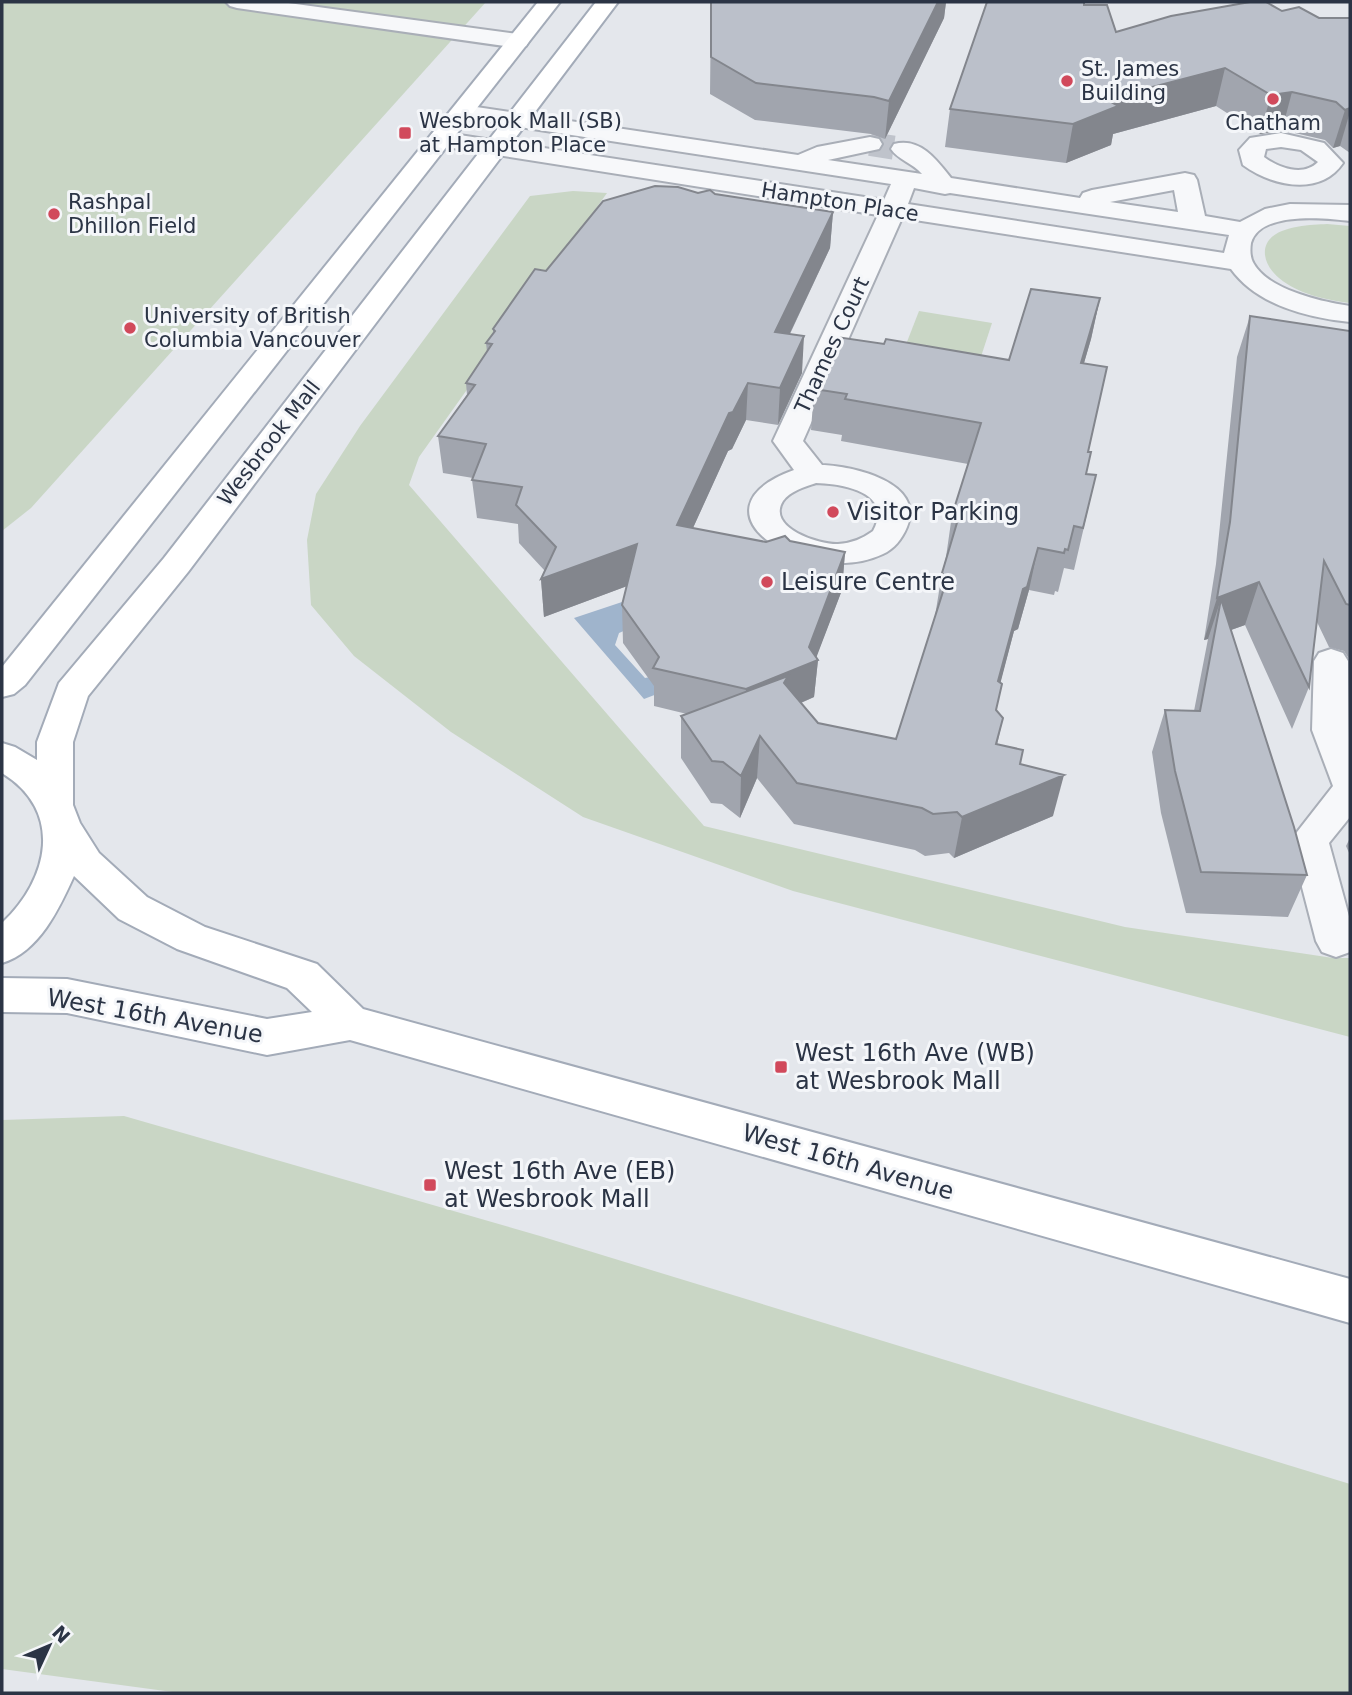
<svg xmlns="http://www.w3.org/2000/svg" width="1352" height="1695" font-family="'DejaVu Sans',sans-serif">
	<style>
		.green { fill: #c9d6c5 }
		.water { fill: #9fb4cc }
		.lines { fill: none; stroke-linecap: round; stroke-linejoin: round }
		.minor-tunnel { stroke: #bfc3cb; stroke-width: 24; stroke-dasharray: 24 12; stroke-linecap: butt }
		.minor-casing { stroke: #a9aeb7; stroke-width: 4 }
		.major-casing { stroke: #a3abb8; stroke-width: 4 }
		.minor { fill: #f7f8fa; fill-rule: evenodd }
		.major { fill: #fff; fill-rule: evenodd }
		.wall { fill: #a1a5ae }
		.shaded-wall { fill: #83868d }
		.building { fill: #bbc0ca; stroke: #83868d; stroke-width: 2 }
		.poi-dot { fill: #d1495b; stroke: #f4f6f9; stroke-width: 2.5 }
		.labels { text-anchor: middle; stroke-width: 6; stroke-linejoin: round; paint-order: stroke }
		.far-poi-label { font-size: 21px; fill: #2b3445; stroke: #f4f6f9; text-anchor: start }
		.far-street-label { font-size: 21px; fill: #2b3445; stroke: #f4f6f9 }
		.poi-label { font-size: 24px; fill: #2b3445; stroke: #f4f6f9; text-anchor: start }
		.street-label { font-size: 24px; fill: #2b3445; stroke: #f4f6f9 }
	</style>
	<rect width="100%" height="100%" fill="#e4e7ec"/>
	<g class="green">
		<polygon points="2,2 486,2 31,508 2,531"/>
		<polygon points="573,191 607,193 419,457 409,485 704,826 1125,927 1333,958 1350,958 1350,1037 793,891 583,817 451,732 354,656 311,605 307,540 316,494 360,426 530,196"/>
		<path d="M1327,224L1350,226V303C1326,300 1298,294 1279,278C1272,272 1266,264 1265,255C1262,226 1308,225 1327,224Z"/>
		<polygon points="919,311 992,323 974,378 898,365"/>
		<polygon points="124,1116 540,1236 1350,1484 1350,1693 180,1693 2,1669 2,1120"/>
	</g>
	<polygon class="water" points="622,602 632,607 633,627 619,633 615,645 645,678 655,676 657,694 644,699 574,618"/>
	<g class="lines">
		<polyline class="minor-tunnel" points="870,144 903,149"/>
		<defs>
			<g id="minor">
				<polygon points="226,2 281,2 518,34 526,36 529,41 526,46 518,48 237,8 230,6"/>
				<path d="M463,105L798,155L817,147L870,137L879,139L882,144L879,149L828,160L922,174C913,163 898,160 891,149L894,144C920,137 937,160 951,178L1080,198L1083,193L1092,190L1185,173L1194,175L1197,180L1205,216L1240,222L1265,209L1290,204L1350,205V221C1326,218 1260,211 1251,243C1250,250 1250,258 1254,264C1269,290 1322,302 1350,306V322C1308,318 1257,305 1231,269L902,218L803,441L822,465C852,466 926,482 907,527C902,539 894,549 883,554C808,590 681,511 794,470L773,441L878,215L440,146L432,144L428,139L432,134L440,132L884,200L891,184L455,117L451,112L455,107ZM914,188L945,194L950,193L1229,235L1224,253L908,204ZM1174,190L1178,212L1110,202ZM816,483C843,484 894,492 873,531C862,539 852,543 838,544C820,545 766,528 783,501C790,491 805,487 816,483Z"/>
				<path d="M1281,133L1324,143L1343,163C1320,197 1272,186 1243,165L1239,150L1250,138ZM1281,147L1301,150L1318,162C1303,177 1279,168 1264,157L1266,149Z"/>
				<polygon points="1331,649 1343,653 1348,661 1350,817 1329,843 1350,920 1350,952 1336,957 1322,952 1316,941 1290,841 1333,786 1312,730 1314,661 1319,653"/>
			</g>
			<g id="major">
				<polygon points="538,2 560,2 25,685 14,694 2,697 2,667"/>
				<path d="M596,2H618L188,572L88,696L73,742V805L80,823L99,853L147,897L205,927L317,964L363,1009L1350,1279V1323L350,1040L267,1055L67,1013L2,1012V978L67,979L267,1019L312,1012L287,988L177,949L119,919L74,876C59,909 39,952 2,963V923C49,879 64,811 2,773V743L15,747L37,760V742L59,683L164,558Z"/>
			</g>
		</defs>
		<use href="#minor" class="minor-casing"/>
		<use href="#major" class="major-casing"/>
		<use href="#minor" class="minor"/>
		<use href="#major" class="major"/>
	</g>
	<g class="wall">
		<polygon points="711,2 946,2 944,18 885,139 871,134 755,120 710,94"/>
		<polygon points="1084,5 1116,32 1282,11 1319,18 1350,18 1350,153 1340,146 1333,148 1325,140 1282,130 1260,134 1216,106 1113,134 1111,145 1066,163 945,147 950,109"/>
		<polygon points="698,193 715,194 833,212 830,248 790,334 802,373 778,425 746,420 732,449 728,451 693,528 766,542 790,541 845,552 842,590 816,657 818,660 814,697 801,703 818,723 896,739 935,616 942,573 946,557 952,515 968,464 841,441 842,435 811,430 814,389 884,344 1009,360 1100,298 1091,339 1084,363 1088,452 1086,474 1096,475 1074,570 1064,568 1058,592 1055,591 1054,595 1029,590 1018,629 1014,631 1000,683 996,711 1003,718 997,745 1020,764 1053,816 954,858 949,853 925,856 915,850 794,824 757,778 740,818 722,804 711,803 681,758 681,716 687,714 654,706 654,686 623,643 622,605 627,586 544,617 541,579 545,571 519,543 518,524 477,518 472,480 473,478 443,473 438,436 467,395 466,383 487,352 486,343 493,334 493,329 546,271"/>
		<polygon points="1250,316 1350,331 1350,660 1344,651 1329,647 1317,622 1309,687 1292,729 1245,625 1231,630 1307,875 1288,917 1186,913 1161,813 1152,752 1165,710 1194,711 1208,639 1204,640 1216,564 1237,357"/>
		<polygon points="1350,838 1350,855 1346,846"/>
	</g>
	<g class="shaded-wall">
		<polygon points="938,2 946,2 944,18 885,139 889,101"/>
		<polygon points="1225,68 1216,106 1113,134 1111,145 1066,163 1073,124 1106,99"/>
		<polygon points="1292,92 1282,130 1260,134 1271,95"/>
		<polygon points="1350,108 1350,112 1340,146 1333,148 1345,110"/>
		<polygon points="833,212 830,248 773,369 775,332"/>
		<polygon points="1100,298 1091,339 1072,404 1081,363"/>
		<polygon points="804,336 802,373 778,425 780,388"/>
		<polygon points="748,383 746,420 732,449 728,451 677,563 677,525 729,413"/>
		<polygon points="637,544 638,582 544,617 541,579"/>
		<polygon points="1038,548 1029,590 1018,629 1014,631 990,723 998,681 1023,589"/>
		<polygon points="845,552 842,590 815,661 818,660 814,697 745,727 746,689 809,647"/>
		<polygon points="1259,582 1245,625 1214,636 1221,599 1208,639 1204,640 1217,598"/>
		<polygon points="760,736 757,778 740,818 741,776"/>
		<polygon points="1064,775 1053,816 954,858 962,817"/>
	</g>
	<g class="building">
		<polygon points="711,2 938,2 889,101 874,97 756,83 711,57"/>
		<polygon points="987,2 1084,2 1084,5 1107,5 1116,32 1171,16 1250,2 1266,2 1282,11 1299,7 1319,18 1350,18 1350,108 1345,110 1336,102 1292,92 1271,95 1225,68 1106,99 1118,106 1073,124 950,109"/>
		<polygon points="655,186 678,187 698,193 710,190 715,194 833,212 775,332 804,336 780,388 748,383 733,412 729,413 677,525 766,542 785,536 790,541 845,552 809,647 818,660 746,689 653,668 659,657 622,605 637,544 541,579 556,547 516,505 522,487 472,480 486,444 438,436 475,385 466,383 492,344 486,343 495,331 493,329 535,269 546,271 603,201"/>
		<polygon points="1031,289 1100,298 1081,363 1107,367 1088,452 1091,452 1086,474 1096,475 1083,528 1074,526 1068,550 1065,549 1064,553 1038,548 1027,587 1023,589 998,681 1002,684 996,710 1003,718 996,744 1023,750 1020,764 1064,775 962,817 957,812 933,814 922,808 797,783 760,736 741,776 723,762 712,761 681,716 788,676 784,683 818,723 896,739 947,579 942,573 959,516 952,515 981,423 845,399 847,394 814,389 837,337 884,344 886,339 1009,360"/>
		<polygon points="1250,316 1350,331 1350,605 1346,604 1324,561 1309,687 1259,582 1217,598 1230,522"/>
		<polygon points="1221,599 1294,827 1307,875 1201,872 1175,771 1165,710 1200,711"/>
	</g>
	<g class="poi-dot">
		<circle cx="1067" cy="81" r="7"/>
		<circle cx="1273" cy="99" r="7"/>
		<rect x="398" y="126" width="14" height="14" rx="3.5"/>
		<circle cx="54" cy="214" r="7"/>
		<circle cx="130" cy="328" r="7"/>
		<circle cx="833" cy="512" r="7"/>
		<circle cx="767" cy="582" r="7"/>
		<rect x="774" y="1060" width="14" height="14" rx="3.5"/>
		<rect x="423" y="1178" width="14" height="14" rx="3.5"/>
	</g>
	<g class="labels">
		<g class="far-poi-label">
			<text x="1081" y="76">St. James<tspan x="1081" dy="24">Building</tspan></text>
			<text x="419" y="128">Wesbrook Mall (SB)<tspan x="419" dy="24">at Hampton Place</tspan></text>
			<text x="1273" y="130" text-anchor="middle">Chatham</text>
			<text x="68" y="209">Rashpal<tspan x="68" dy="24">Dhillon Field</tspan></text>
			<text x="144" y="323">University of British<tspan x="144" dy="24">Columbia Vancouver</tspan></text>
		</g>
		<g class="far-street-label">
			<text transform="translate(840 202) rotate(9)" y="7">Hampton Place</text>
			<text transform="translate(832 345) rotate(-65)" y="7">Thames Court</text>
			<text transform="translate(269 443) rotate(-52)" y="7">Wesbrook Mall</text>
		</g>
		<g class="poi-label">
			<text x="847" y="520">Visitor Parking</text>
			<text x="781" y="590">Leisure Centre</text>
			<text x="795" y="1061">West 16th Ave (WB)<tspan x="795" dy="28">at Wesbrook Mall</tspan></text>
			<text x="444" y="1179">West 16th Ave (EB)<tspan x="444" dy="28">at Wesbrook Mall</tspan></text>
		</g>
		<g class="street-label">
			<text transform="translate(155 1016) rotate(10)" y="8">West 16th Avenue</text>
			<text transform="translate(848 1162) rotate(16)" y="8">West 16th Avenue</text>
		</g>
	</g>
	<rect width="1352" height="1695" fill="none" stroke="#2b3445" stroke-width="7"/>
	<g transform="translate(49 1646) rotate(46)" stroke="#f4f6f9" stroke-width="5" paint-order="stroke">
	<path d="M0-5L12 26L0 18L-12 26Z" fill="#2b3445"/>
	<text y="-10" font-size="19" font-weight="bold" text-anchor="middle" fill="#2b3445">N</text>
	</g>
</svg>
